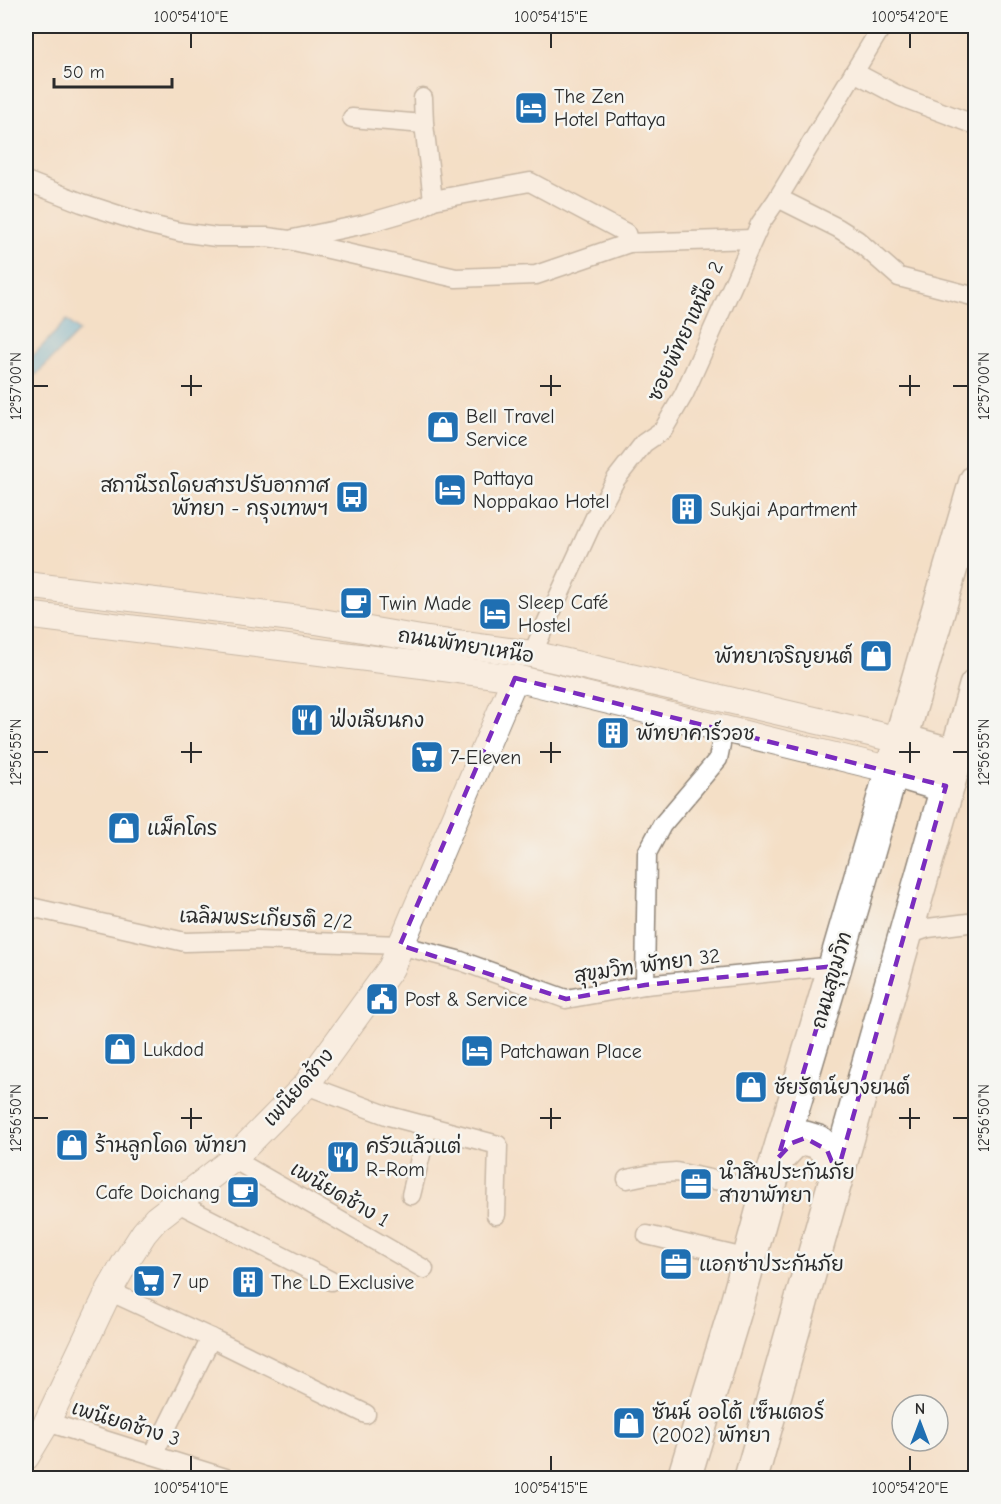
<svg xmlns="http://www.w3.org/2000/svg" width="1001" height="1504" font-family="'Comic Neue','Playpen Sans Thai',sans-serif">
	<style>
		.water { fill: #64b8e0; stroke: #487286; stroke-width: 1.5 }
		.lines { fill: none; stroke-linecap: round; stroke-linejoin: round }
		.street-casing { stroke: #908578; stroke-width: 21 }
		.secondary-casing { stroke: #908578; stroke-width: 28 }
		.highway-casing { stroke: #908578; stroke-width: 36 }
		.street { stroke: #fff; stroke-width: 18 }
		.secondary { stroke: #fff; stroke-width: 26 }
		.highway { stroke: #fff; stroke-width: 33 }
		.marked { fill: none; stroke: #7b2cbf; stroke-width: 4.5; stroke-dasharray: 12 8; stroke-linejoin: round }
		.ticks { fill: none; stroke: #2b2b2b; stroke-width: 2 }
		.labels { text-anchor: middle; stroke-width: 5; stroke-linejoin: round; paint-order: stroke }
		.poi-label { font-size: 20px; fill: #2b2b2b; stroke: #f6f6f2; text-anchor: start }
		.street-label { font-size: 20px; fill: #2b2b2b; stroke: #f6f6f2 }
		.neatline { fill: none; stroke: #2b2b2b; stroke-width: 2 }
		.ticks-label { font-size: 15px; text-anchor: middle; fill: #2b2b2b }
	</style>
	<rect width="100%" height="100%" fill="#f6f6f2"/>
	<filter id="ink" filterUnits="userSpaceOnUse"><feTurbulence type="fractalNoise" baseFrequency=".0167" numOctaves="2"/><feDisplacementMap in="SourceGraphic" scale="12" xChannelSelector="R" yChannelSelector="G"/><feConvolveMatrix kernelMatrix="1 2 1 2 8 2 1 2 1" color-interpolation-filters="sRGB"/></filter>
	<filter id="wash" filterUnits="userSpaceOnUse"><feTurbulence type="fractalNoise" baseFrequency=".008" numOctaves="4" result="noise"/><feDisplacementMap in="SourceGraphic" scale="24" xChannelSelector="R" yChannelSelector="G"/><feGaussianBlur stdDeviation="1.35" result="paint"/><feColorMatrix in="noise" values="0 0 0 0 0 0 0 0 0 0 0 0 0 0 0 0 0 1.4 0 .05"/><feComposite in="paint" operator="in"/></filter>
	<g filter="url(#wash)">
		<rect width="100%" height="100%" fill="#f4dfc6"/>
		<polygon class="water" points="67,320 79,331 36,375 26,365 26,363"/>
	</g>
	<g filter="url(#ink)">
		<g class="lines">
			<defs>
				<g id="street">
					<polyline points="854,72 901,97 976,125"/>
					<polyline points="423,98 424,124 433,200 530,182 626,233 629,243"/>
					<polyline points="352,118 424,124"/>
					<polyline points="26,181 82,203 146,224 180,232 216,237 267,237 289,240 456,278 536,275 629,243 752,239"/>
					<polyline points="778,198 838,228 857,240 899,277 976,297"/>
					<polyline points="293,239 365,224 420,208 433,200"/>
					<polyline points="532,654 595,517 616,479 644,443 663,430 684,394 760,224 778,198 882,26"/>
					<polyline points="26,906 185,942 257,940 400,945 461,961 566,999 645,985 835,966"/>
					<polyline points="905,936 928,928 976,922"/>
					<polyline points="645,985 647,853 662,825 718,759 724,729"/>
					<polyline points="306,1085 389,1116 498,1145 496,1215"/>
					<polyline points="233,1159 424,1269"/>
					<polyline points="627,1179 651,1174 676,1172 768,1191"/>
					<polyline points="411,1195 428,1126"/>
					<polyline points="178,1203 331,1281"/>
					<polyline points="647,1235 749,1259"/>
					<polyline points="109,1291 211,1338 366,1414"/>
					<polyline points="47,1422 226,1478"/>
					<polyline points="153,1455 211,1338"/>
				</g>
				<g id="secondary">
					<polyline points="26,585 316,621 427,640 532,654 900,740"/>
					<polyline points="26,615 422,665 515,678 892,770"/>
					<polyline points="26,1457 47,1422 109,1291 126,1261 144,1233 156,1219 233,1159 306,1085 391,968 515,678"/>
				</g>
				<g id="highway">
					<polyline points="900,740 956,756"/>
					<polyline points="892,770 946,786"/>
					<polyline points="778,1158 792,1143 805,1138 818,1142 827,1150 837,1174"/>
					<polyline points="684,1478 734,1314 768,1191 835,966 976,481"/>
					<polyline points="751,1478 976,686"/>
				</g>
			</defs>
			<use href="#street" class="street-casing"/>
			<use href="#secondary" class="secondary-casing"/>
			<use href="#highway" class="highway-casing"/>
			<use href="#street" class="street"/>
			<use href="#secondary" class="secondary"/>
			<use href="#highway" class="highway"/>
		</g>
	</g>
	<path d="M0 0H1001V1504H0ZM515,678L946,786L837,1174L827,1150L805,1138L792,1143L778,1158L835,966L645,985L566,999L400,945Z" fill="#f4dfc6" fill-opacity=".55" fill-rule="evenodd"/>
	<path class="marked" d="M515,678L946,786L837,1174L827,1150L805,1138L792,1143L778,1158L835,966L645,985L566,999L400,945Z"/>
	<path class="ticks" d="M191,33V48M551,33V48M910,33V48M191,375V396M551,375V396M910,375V396M33,386H48M181,386H202M540,386H561M899,386H920M953,386H968M191,742V763M551,742V763M910,742V763M33,752H48M181,752H202M540,752H561M899,752H920M953,752H968M191,1108V1129M551,1108V1129M910,1108V1129M33,1118H48M181,1118H202M540,1118H561M899,1118H920M953,1118H968M191,1456V1471M551,1456V1471M910,1456V1471"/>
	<defs>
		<symbol id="hotel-square" viewBox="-11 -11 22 22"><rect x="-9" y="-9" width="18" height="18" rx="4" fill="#1f6fb2" stroke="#f6f6f2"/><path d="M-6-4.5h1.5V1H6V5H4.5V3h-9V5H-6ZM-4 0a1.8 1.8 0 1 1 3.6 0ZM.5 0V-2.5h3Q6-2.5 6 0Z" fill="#fff"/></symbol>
		<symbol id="shop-square" viewBox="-11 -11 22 22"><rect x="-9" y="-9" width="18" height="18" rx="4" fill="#1f6fb2" stroke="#f6f6f2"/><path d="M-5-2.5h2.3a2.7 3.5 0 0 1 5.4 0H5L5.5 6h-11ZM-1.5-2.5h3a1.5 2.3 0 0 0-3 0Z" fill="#fff"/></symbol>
		<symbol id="bus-square" viewBox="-11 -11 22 22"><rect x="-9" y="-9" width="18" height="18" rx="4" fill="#1f6fb2" stroke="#f6f6f2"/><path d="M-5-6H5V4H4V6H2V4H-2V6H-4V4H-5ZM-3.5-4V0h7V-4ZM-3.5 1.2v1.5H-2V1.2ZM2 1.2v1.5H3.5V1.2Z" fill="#fff"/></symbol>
		<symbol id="building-square" viewBox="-11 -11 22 22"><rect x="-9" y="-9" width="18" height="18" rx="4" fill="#1f6fb2" stroke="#f6f6f2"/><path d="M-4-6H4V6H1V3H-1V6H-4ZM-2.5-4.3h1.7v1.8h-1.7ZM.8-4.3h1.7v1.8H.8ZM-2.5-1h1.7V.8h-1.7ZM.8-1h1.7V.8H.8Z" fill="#fff"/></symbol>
		<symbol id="cafe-square" viewBox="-11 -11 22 22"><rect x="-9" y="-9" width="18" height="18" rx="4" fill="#1f6fb2" stroke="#f6f6f2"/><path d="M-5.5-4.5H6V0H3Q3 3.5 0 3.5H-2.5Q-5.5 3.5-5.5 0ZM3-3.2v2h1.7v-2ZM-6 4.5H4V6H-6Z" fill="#fff"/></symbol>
		<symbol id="restaurant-square" viewBox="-11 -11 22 22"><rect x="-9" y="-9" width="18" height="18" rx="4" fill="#1f6fb2" stroke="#f6f6f2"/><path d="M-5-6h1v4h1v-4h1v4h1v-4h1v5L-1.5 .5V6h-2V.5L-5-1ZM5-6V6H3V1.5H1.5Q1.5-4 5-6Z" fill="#fff"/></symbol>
		<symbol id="supermarket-square" viewBox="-11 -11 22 22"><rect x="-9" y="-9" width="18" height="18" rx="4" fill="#1f6fb2" stroke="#f6f6f2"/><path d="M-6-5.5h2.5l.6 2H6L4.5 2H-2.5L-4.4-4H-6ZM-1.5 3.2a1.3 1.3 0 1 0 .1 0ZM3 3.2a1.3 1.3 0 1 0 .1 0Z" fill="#fff"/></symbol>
		<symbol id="civic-square" viewBox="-11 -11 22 22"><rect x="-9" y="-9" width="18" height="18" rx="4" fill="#1f6fb2" stroke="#f6f6f2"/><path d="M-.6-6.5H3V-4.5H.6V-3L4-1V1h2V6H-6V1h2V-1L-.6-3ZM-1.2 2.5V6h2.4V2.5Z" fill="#fff"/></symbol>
		<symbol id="office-square" viewBox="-11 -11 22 22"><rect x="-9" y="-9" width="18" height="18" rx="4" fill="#1f6fb2" stroke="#f6f6f2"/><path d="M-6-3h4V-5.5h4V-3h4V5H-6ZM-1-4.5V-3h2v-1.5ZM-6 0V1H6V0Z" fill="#fff"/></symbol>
	</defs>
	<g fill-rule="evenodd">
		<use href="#hotel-square" x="512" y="89" width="38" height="38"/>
		<use href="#shop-square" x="424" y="408" width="38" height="38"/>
		<use href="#hotel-square" x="431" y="471" width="38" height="38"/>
		<use href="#bus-square" x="333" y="478" width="38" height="38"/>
		<use href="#building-square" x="668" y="490" width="38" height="38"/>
		<use href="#cafe-square" x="337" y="584" width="38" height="38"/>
		<use href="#hotel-square" x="476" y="595" width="38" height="38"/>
		<use href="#shop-square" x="857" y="637" width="38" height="38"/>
		<use href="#restaurant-square" x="288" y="701" width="38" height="38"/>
		<use href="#building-square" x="594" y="714" width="38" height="38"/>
		<use href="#supermarket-square" x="408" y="738" width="38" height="38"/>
		<use href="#shop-square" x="105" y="809" width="38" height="38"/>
		<use href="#civic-square" x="363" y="980" width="38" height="38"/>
		<use href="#shop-square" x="101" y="1030" width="38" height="38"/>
		<use href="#hotel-square" x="458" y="1032" width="38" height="38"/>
		<use href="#shop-square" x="732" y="1068" width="38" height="38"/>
		<use href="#shop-square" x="53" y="1126" width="38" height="38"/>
		<use href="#restaurant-square" x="324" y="1138" width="38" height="38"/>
		<use href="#office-square" x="677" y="1165" width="38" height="38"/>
		<use href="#cafe-square" x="224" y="1173" width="38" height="38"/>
		<use href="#office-square" x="657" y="1245" width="38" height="38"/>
		<use href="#supermarket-square" x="130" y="1262" width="38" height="38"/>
		<use href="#building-square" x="229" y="1263" width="38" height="38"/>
		<use href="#shop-square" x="610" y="1404" width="38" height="38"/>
	</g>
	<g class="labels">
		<g class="poi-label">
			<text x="554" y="103">The Zen<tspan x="554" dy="23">Hotel Pattaya</tspan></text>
			<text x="466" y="423">Bell Travel<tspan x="466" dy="23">Service</tspan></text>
			<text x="473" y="485">Pattaya<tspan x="473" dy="23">Noppakao Hotel</tspan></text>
			<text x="329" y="492" text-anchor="end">สถานีรถโดยสารปรับอากาศ<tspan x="329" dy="23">พัทยา - กรุงเทพฯ</tspan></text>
			<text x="710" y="516">Sukjai Apartment</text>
			<text x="518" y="609">Sleep Café<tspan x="518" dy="23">Hostel</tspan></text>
			<text x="379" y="610">Twin Made</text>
			<text x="853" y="663" text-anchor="end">พัทยาเจริญยนต์</text>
			<text x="330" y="727">ฟ่งเฉียนกง</text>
			<text x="636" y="740">พัทยาคาร์วอช</text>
			<text x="450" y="764">7-Eleven</text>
			<text x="147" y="835">แม็คโคร</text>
			<text x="405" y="1006">Post &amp; Service</text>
			<text x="143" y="1056">Lukdod</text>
			<text x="500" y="1058">Patchawan Place</text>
			<text x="774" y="1094">ชัยรัตน์ยางยนต์</text>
			<text x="95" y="1152">ร้านลูกโดด พัทยา</text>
			<text x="366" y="1153">ครัวแล้วแต่<tspan x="366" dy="23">R-Rom</tspan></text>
			<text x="719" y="1179">นำสินประกันภัย<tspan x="719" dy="23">สาขาพัทยา</tspan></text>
			<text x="220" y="1199" text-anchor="end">Cafe Doichang</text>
			<text x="699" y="1271">แอกซ่าประกันภัย</text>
			<text x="172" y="1288">7 up</text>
			<text x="271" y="1289">The LD Exclusive</text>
			<text x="652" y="1419">ซันน์ ออโต้ เซ็นเตอร์<tspan x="652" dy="23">(2002) พัทยา</tspan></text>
		</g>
		<g class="street-label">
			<text transform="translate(685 331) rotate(-65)" y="7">ซอยพัทยาเหนือ 2</text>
			<text transform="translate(466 645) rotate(9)" y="7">ถนนพัทยาเหนือ</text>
			<text transform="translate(266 918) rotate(2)" y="7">เฉลิมพระเกียรติ 2/2</text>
			<text transform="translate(647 965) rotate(-8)" y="7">สุขุมวิท พัทยา 32</text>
			<text transform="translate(831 980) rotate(-74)" y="7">ถนนสุขุมวิท</text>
			<text transform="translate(298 1087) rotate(-49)" y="7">เพนียดช้าง</text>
			<text transform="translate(340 1194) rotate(30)" y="7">เพนียดช้าง 1</text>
			<text transform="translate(126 1423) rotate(17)" y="7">เพนียดช้าง 3</text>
		</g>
	</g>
	<rect width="1001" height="1504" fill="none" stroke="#f6f6f2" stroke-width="66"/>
	<g transform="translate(920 1423)"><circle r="28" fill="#f6f6f2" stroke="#a5a5a2" stroke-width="1.5"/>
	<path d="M0-4.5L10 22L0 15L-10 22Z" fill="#1f6fb2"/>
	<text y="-9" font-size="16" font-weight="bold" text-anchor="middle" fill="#2b2b2b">N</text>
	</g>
	<path d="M54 78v9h118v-9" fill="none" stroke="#2b2b2b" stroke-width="3"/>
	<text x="63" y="78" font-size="18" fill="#2b2b2b" stroke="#f6f6f2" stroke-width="4.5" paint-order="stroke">50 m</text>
	<rect x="33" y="33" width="935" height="1438" class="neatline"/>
	<g class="ticks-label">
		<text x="191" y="22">100°54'10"E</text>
		<text x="551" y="22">100°54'15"E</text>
		<text x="910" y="22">100°54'20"E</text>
		<text transform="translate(16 386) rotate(-90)" y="5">12°57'00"N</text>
		<text transform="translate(984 386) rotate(-90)" y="5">12°57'00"N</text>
		<text transform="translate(16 752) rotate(-90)" y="5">12°56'55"N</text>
		<text transform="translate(984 752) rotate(-90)" y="5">12°56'55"N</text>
		<text transform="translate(16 1118) rotate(-90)" y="5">12°56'50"N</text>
		<text transform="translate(984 1118) rotate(-90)" y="5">12°56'50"N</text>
		<text x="191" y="1493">100°54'10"E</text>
		<text x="551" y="1493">100°54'15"E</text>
		<text x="910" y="1493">100°54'20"E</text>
	</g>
</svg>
